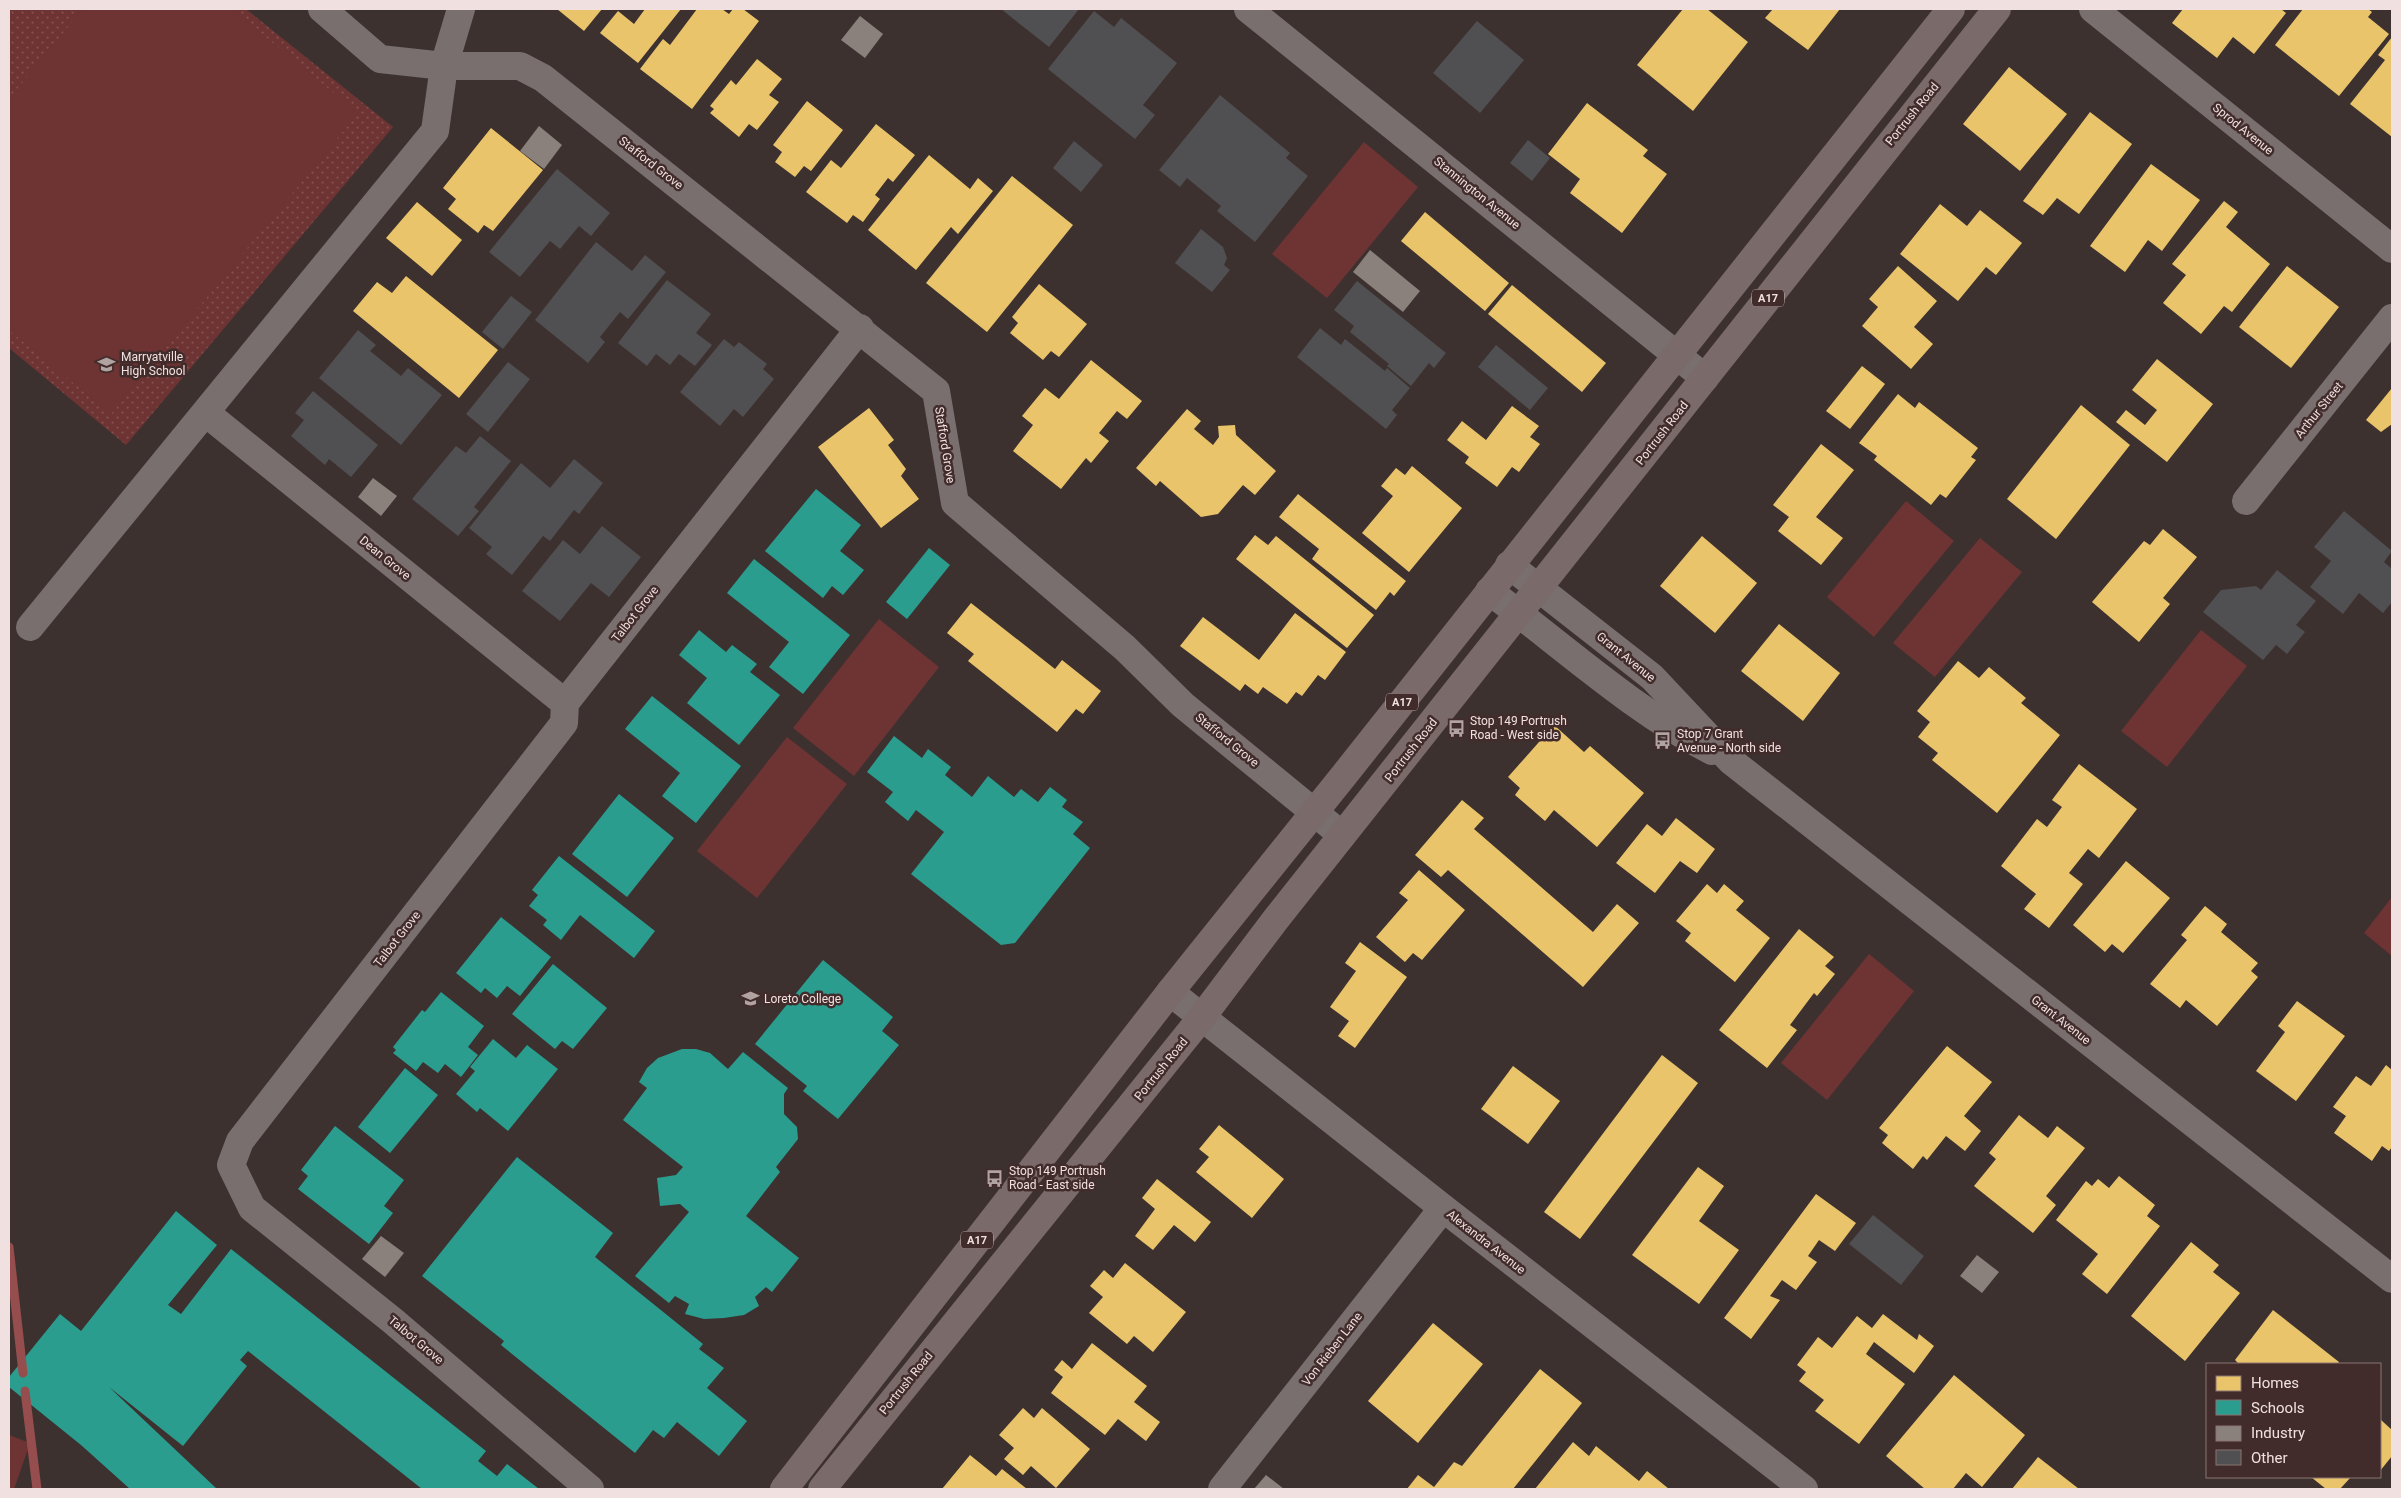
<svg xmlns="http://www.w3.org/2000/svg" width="2401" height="1498" font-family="Roboto,sans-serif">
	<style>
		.park { fill: url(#park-dots) }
		.pitch { fill: #6e3333 }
		.homes { fill: #e9c46a }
		.schools { fill: #2a9d8f }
		.industry { fill: #8a817c }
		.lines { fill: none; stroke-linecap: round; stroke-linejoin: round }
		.stream { stroke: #954d4d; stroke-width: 9 }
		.building { fill: #504f51 }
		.minor { stroke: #796f6f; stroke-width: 28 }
		.trunk { stroke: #7a6b6a; stroke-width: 28 }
		.labels { text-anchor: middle; stroke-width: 5; stroke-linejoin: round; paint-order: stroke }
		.shield { fill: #422c2b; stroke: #bcabaa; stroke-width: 1 }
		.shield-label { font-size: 11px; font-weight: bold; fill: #f0e1e0 }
		.street-label { font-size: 12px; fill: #f0e1e0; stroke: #422c2b }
		.poi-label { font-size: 12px; fill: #f0e1e0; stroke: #422c2b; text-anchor: start }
	</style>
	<defs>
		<pattern id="park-dots" width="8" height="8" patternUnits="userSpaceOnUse" patternTransform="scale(1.25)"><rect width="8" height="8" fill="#6e3333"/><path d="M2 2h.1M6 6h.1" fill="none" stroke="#835050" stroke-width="1.8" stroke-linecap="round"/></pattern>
	</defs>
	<rect width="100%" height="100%" fill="#3d3130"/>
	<polygon class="park" points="9,9 246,9 393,127 126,445 9,348"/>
	<g class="pitch">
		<polygon points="83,9 231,9 358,113 111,414 9,330 9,99"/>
		<polygon points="1364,142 1418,187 1327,298 1272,254"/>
		<polygon points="1906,501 1954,541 1874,637 1827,597"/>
		<polygon points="1980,538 2022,572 1935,677 1893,643"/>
		<polygon points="879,619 939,667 854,776 793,728"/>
		<polygon points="2201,630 2247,666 2167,767 2121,731"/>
		<polygon points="787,737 847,784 757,898 697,851"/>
		<polygon points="2392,897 2392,956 2364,933"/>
		<polygon points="1869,954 1914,991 1827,1100 1781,1063"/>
		<polygon points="9,1435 30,1443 14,1489 9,1489"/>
	</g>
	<g class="homes">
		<polygon points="557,9 602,9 584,31"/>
		<polygon points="645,9 681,9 638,63 600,33 618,11 634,24"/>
		<polygon points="697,9 722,9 729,14 733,9 743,9 759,21 692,109 640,69 663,39 670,45"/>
		<polygon points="1683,9 1707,9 1748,42 1693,111 1637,65"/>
		<polygon points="1773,9 1840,9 1808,50 1765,18"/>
		<polygon points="2183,9 2281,9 2286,13 2254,54 2233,37 2217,58 2172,23"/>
		<polygon points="2303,9 2368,9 2372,12 2368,17 2389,34 2339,96 2275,45"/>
		<polygon points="2392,37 2392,137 2350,104 2385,60 2378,55"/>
		<polygon points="757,59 782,79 769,95 779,102 757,130 749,124 739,137 710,113 714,109 710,106 731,80 736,85"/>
		<polygon points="2009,67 2067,114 2020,171 1963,124"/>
		<polygon points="807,101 843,130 811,171 804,166 795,177 775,162 782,152 773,145"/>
		<polygon points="1587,103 1648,150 1643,156 1667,174 1622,233 1570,193 1580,179 1548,154"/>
		<polygon points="2090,112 2132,144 2079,214 2057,198 2043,215 2023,201"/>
		<polygon points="876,124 915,155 893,182 888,178 875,195 880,199 863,222 853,215 847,223 806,192 831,160 841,168"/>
		<polygon points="491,128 543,170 493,231 484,225 478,233 448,209 456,199 443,188"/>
		<polygon points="929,155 970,189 978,178 993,191 958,234 951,227 916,270 868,230"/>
		<polygon points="2151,164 2200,200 2162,251 2148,240 2125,272 2090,246"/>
		<polygon points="1012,176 1073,225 987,332 926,283"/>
		<polygon points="2224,201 2238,212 2226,227 2270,264 2232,312 2224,306 2201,334 2163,303 2186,275 2172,264"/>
		<polygon points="417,202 462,240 432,276 386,238"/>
		<polygon points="1940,204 1967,226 1980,210 2022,243 1996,275 1986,267 1958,301 1900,254"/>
		<polygon points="1425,212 1509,283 1485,311 1401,241"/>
		<polygon points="1898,266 1937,301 1914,327 1933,344 1911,369 1862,326 1878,307 1869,299"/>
		<polygon points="2287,266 2339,307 2291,368 2239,327"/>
		<polygon points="406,276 498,350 459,398 353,311 377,282 392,293"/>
		<polygon points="1039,284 1087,324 1059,357 1051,351 1043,360 1010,333 1018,323 1012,317"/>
		<polygon points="1512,285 1606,363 1582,392 1488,314"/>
		<polygon points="2157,359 2213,404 2167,462 2116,422 2126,410 2145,425 2157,410 2132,390"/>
		<polygon points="1091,360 1142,401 1127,419 1117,411 1099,433 1109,441 1091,463 1086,458 1061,489 1013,451 1033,425 1022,416 1045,388 1059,399"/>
		<polygon points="1862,366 1885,384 1850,429 1826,411"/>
		<polygon points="2392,388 2392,424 2381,432 2366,420"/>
		<polygon points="1898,394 1915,408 1919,402 1978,448 1971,457 1976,460 1946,498 1940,494 1931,505 1874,460 1877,456 1859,443"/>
		<polygon points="2081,405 2130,445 2056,539 2007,499"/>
		<polygon points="1512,406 1539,426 1530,437 1540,444 1519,472 1512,467 1497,487 1465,463 1469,457 1447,440 1462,421 1486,440"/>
		<polygon points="869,408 894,440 888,445 906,469 901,476 919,499 881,528 818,447"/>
		<polygon points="1187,409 1201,421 1194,429 1213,445 1219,437 1218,426 1235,425 1236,435 1276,471 1255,495 1243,485 1218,514 1201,517 1160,481 1156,486 1136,468"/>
		<polygon points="1821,444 1854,470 1816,517 1843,538 1821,565 1778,531 1789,517 1773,505"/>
		<polygon points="1412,466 1462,508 1409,572 1362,533 1393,496 1381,486 1396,468 1405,475"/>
		<polygon points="1298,494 1406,581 1394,596 1390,592 1376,610 1312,559 1319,549 1279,517"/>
		<polygon points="2163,529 2197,557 2163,598 2170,604 2139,642 2092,602 2144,541 2150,545"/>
		<polygon points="1255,535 1268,545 1276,536 1374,615 1347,648 1236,559"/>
		<polygon points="1702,536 1757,583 1715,633 1660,586"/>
		<polygon points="971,603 1055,669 1062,660 1101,691 1083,714 1076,709 1057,732 968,661 974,654 947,633"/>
		<polygon points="1295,613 1346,652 1325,680 1318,675 1302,696 1296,692 1287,704 1263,687 1258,694 1245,684 1240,691 1180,646 1203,617 1259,660"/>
		<polygon points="1779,624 1840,673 1803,721 1741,671"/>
		<polygon points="1958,661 1979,678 1989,667 2026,698 2021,703 2060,735 1997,813 1932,760 1938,753 1918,737 1930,722 1917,711"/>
		<polygon points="1554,725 1584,752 1590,746 1644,793 1597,847 1554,810 1545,821 1515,795 1520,788 1508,777"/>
		<polygon points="2079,764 2137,809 2099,858 2088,849 2069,873 2083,884 2049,928 2024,909 2036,894 2001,866 2037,819 2047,827 2062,807 2052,800"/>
		<polygon points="1462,800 1484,818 1474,829 1593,932 1617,904 1639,923 1583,987 1448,870 1441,877 1415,855"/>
		<polygon points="1676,818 1715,849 1697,873 1680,861 1655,893 1616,863 1647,824 1662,836"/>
		<polygon points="2126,861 2170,898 2123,953 2112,944 2105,952 2073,925"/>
		<polygon points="1419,870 1465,910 1422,960 1413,953 1405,962 1376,937 1408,900 1399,893"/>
		<polygon points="1707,884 1717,893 1724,884 1744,901 1736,910 1770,938 1735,982 1685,941 1691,933 1676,921"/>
		<polygon points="2205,906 2227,924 2221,932 2258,963 2251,971 2258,977 2217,1026 2186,1000 2180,1008 2150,984 2187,940 2181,935"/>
		<polygon points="1799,929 1834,957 1825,966 1835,974 1817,996 1814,993 1790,1025 1797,1030 1767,1068 1719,1030"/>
		<polygon points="1360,942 1407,977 1355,1048 1338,1036 1349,1021 1330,1007 1356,971 1345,963"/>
		<polygon points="2297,1001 2345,1036 2296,1101 2256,1071 2285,1032 2278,1026"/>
		<polygon points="1947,1046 1992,1082 1964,1116 1981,1131 1965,1151 1946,1136 1927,1160 1923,1156 1913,1169 1882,1143 1888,1135 1879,1128"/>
		<polygon points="1662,1055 1698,1083 1580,1239 1544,1212"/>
		<polygon points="2386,1065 2392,1070 2392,1147 2389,1151 2382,1146 2372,1161 2334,1133 2346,1116 2333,1107 2356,1076 2371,1086"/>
		<polygon points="1513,1066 1560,1101 1528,1144 1481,1109"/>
		<polygon points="2019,1115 2048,1138 2057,1126 2085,1148 2046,1196 2056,1205 2033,1233 1974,1186 1996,1159 1989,1153"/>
		<polygon points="1219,1125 1284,1179 1252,1218 1196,1172 1209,1157 1199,1149"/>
		<polygon points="1698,1167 1724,1186 1699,1221 1739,1250 1699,1304 1632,1255"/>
		<polygon points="2119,1176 2155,1205 2147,1216 2160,1226 2107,1294 2082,1274 2098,1254 2056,1220 2086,1181 2092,1186 2098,1179 2109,1188"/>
		<polygon points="1157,1179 1211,1222 1195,1242 1174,1225 1153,1250 1135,1236 1155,1209 1142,1198"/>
		<polygon points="1816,1194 1856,1223 1835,1251 1819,1240 1808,1256 1817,1262 1796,1290 1782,1280 1770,1296 1780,1300 1751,1339 1724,1318"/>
		<polygon points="2191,1242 2219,1265 2213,1272 2240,1293 2185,1361 2131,1316"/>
		<polygon points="1125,1263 1186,1312 1153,1352 1134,1336 1127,1344 1089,1313 1103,1297 1090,1286 1104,1270 1113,1278"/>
		<polygon points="2273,1310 2339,1362 2338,1364 2239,1364 2235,1360"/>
		<polygon points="1883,1314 1917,1340 1919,1334 1934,1346 1914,1373 1874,1342 1866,1354 1905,1384 1859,1444 1815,1411 1824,1400 1799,1381 1806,1372 1797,1365 1818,1337 1832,1348 1857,1316 1872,1328"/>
		<polygon points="1433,1323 1483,1364 1418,1443 1368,1401"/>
		<polygon points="1092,1343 1147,1386 1134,1402 1160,1422 1146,1441 1118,1419 1105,1435 1051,1393 1063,1377 1054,1370 1062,1360 1072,1369"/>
		<polygon points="1540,1369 1582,1403 1513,1489 1407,1489 1418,1475 1434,1487 1454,1462 1462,1466"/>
		<polygon points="1954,1375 2025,1435 1982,1487 1966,1473 1953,1489 1925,1489 1886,1456"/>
		<polygon points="1023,1408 1034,1418 1042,1408 1090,1449 1056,1488 1031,1466 1023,1475 1004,1459 1014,1448 999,1435"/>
		<polygon points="2380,1419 2392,1430 2392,1456 2380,1471"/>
		<polygon points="1573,1442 1589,1456 1596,1446 1639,1481 1647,1471 1669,1489 1535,1489"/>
		<polygon points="970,1455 996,1476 1002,1469 1027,1489 942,1489"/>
		<polygon points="2038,1457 2079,1489 2012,1489"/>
		<polygon points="2311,1477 2351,1477 2340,1489 2326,1489"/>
	</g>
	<g class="schools">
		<polygon points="816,489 861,525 840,551 864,570 843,595 832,586 823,598 765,551"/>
		<polygon points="929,548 950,565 907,619 886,602"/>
		<polygon points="754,559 850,635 803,694 769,667 789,642 727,593"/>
		<polygon points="699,630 726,652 732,645 757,664 750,672 780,695 739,745 687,703 707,678 679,655"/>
		<polygon points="652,696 741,766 696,823 662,796 680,773 625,729"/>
		<polygon points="894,736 922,758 928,749 951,767 945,775 972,797 988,776 1014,797 1021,789 1038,802 1050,787 1067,800 1062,807 1083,822 1073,834 1090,848 1015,943 1001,945 911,874 944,832 916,810 908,821 885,802 893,792 867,772"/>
		<polygon points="619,794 674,838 627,897 572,854"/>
		<polygon points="559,856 655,931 634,958 580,915 561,940 543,925 547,920 529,906 538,895 532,890"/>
		<polygon points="501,917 551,957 520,996 507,986 497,998 485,988 481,993 456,973"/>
		<polygon points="823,960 893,1017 882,1031 899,1045 838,1119 803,1091 807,1086 755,1044"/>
		<polygon points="553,964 607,1008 573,1049 562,1041 555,1049 512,1014"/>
		<polygon points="441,992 484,1026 468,1047 478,1055 461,1077 445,1064 438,1073 423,1062 416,1071 393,1053 396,1050 393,1047 422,1010 425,1012"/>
		<polygon points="493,1039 516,1058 527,1045 558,1069 508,1131 480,1108 477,1112 456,1094 475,1071 470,1067"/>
		<polygon points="682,1049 696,1049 710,1053 728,1069 743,1052 788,1088 784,1094 784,1114 797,1127 798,1139 776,1167 780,1172 746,1216 799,1258 772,1292 766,1287 755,1297 759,1306 744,1315 724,1318 704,1319 685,1314 689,1304 675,1296 669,1303 635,1276 689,1212 680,1204 660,1206 657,1178 676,1175 683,1167 623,1120 647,1088 639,1082 647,1068 658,1058"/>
		<polygon points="405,1068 438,1095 390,1153 358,1127"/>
		<polygon points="335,1126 404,1180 384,1206 393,1213 369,1244 298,1189 308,1176 301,1170"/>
		<polygon points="517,1157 613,1233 595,1257 703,1344 699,1349 724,1368 707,1388 747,1421 719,1456 677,1422 664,1438 653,1430 635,1453 501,1345 504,1341 422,1276"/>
		<polygon points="176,1211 217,1245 168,1305 181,1314 231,1249 486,1451 478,1461 497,1476 507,1464 539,1489 422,1489 248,1351 240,1360 247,1366 183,1446 109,1387 217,1489 130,1489 81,1445 9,1387 9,1377 60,1314 81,1331"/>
	</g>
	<g class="industry">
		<polygon points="860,16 883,34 865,58 841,40"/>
		<polygon points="539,126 562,145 544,169 520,151"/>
		<polygon points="1370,250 1420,291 1403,312 1353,272"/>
		<polygon points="373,478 397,496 381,516 358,497"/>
		<polygon points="381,1236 404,1253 385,1277 362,1259"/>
		<polygon points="1977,1255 1999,1272 1982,1293 1960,1276"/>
		<polygon points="1266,1475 1284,1489 1254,1489"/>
	</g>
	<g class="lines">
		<g class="stream">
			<polyline points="9,1247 23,1373"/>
			<polyline points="25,1391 37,1489"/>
		</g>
	</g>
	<g class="building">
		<polygon points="1001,9 1079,9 1049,47"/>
		<polygon points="1094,11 1114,27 1121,18 1177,63 1143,105 1155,115 1135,139 1048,69"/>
		<polygon points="1477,21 1524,60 1480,113 1433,73"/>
		<polygon points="1220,95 1290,153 1286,158 1308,176 1255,242 1217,211 1221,206 1187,178 1180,187 1159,170"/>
		<polygon points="1528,140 1550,158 1532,181 1510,163"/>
		<polygon points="1074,141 1103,165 1081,192 1053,168"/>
		<polygon points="557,169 610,213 591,236 579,226 560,249 550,241 520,277 489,252"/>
		<polygon points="1201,229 1223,247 1227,258 1224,265 1230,270 1212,292 1175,263"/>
		<polygon points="596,242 632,271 645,255 666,272 628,319 620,312 600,337 605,342 588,363 535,320"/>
		<polygon points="667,280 711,314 696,333 712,345 695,366 679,354 670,365 656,354 647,366 618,343"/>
		<polygon points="1357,281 1446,353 1434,368 1429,363 1411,386 1387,366 1389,364 1350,332 1354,326 1334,310"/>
		<polygon points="511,296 532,312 503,349 482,332"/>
		<polygon points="1320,328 1341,345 1345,339 1385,371 1387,368 1410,388 1392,410 1397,415 1386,429 1297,357"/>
		<polygon points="358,330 376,345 370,351 401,376 408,368 442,395 401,445 319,378"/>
		<polygon points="724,339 734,347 739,342 767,364 763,369 774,379 743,417 734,409 720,426 680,392"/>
		<polygon points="1496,345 1548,388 1530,410 1478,367"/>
		<polygon points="508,362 530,379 488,432 466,414"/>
		<polygon points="313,391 378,445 351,477 329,459 325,465 291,436 304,420 295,413"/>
		<polygon points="480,436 511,461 474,507 479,511 458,536 412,499 456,446 466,453"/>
		<polygon points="574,459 603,483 579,514 574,510 550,541 543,536 512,575 486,554 492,547 469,528 521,463 550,488"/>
		<polygon points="2344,511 2392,551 2384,562 2392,569 2392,602 2383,613 2359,593 2343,614 2310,587 2331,561 2314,547"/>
		<polygon points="602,526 641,557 609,597 591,583 560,621 522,591 563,540 580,554"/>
		<polygon points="2277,570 2316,601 2296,625 2305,632 2287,654 2276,645 2263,660 2203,612 2221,590 2256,586 2261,590"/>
		<polygon points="1873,1215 1924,1256 1901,1285 1849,1244"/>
	</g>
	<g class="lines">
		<g class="minor">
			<polyline points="322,9 380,59 444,66 520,66 543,78 936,391 955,503 1125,648 1183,705 1342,835"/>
			<polyline points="1248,9 1705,378"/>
			<polyline points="2093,9 2392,249"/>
			<polyline points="206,413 565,703"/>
			<polyline points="2246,501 2392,318"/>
			<polyline points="1509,565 1652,677 1731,761 2392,1279"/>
			<path d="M1489,591C1562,645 1631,709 1712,751"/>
			<polyline points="30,627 435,131 444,66 461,9"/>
			<polyline points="1170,992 1443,1208 1804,1489"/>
			<polyline points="590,1489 393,1321 252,1208 231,1165 240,1141 564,723 565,703 860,328"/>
			<polyline points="1222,1489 1443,1208"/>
		</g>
		<g class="trunk">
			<polyline points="784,1489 1170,992 1345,774 1951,9"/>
			<polyline points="822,1489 1202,1017 1276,919 1997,9"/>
		</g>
	</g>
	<defs>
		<symbol id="school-bare" viewBox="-9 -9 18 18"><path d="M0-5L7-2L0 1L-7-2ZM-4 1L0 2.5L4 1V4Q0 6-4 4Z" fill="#b1a3a2" stroke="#422c2b" stroke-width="2.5" paint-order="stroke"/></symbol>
		<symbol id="bus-bare" viewBox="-9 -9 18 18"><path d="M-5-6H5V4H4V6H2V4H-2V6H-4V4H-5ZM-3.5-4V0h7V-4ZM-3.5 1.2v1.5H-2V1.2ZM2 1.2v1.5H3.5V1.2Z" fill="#b1a3a2" stroke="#422c2b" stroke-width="2.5" paint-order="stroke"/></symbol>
		<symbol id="university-bare" viewBox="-9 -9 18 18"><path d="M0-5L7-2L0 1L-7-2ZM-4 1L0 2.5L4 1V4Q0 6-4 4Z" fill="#b1a3a2" stroke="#422c2b" stroke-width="2.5" paint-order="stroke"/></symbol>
	</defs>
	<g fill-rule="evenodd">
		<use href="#school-bare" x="94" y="352" width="25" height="25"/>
		<use href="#bus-bare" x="1444" y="716" width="25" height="25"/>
		<use href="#bus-bare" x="1650" y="728" width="25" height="25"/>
		<use href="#university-bare" x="738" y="986" width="25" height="25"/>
		<use href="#bus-bare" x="982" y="1166" width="25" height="25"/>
	</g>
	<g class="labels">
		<g class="shield">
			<rect x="1752" y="289.5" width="32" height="17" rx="4"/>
			<rect x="1386" y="693.5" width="32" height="17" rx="4"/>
			<rect x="961" y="1231.5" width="32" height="17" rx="4"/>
		</g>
		<g class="shield-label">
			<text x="1768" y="302">A17</text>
			<text x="1402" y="706">A17</text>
			<text x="977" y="1244">A17</text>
		</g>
		<g class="street-label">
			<text transform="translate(1912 114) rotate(-51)" y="4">Portrush Road</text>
			<text transform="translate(2243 129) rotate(39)" y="4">Sprod Avenue</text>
			<text transform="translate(651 163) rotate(38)" y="4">Stafford Grove</text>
			<text transform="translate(1477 193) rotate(39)" y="4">Stannington Avenue</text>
			<text transform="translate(2319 410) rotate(-51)" y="4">Arthur Street</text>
			<text transform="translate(1662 433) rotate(-52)" y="4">Portrush Road</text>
			<text transform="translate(945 445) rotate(81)" y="4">Stafford Grove</text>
			<text transform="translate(385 558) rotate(39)" y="4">Dean Grove</text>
			<text transform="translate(635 614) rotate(-52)" y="4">Talbot Grove</text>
			<text transform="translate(1626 657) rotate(39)" y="4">Grant Avenue</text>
			<text transform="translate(1227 740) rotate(39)" y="4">Stafford Grove</text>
			<text transform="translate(1411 750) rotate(-52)" y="4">Portrush Road</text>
			<text transform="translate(397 939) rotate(-52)" y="4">Talbot Grove</text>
			<text transform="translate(2061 1020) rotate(38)" y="4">Grant Avenue</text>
			<text transform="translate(1161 1069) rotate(-51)" y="4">Portrush Road</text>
			<text transform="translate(1486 1242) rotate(38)" y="4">Alexandra Avenue</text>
			<text transform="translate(416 1340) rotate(40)" y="4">Talbot Grove</text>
			<text transform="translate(1332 1349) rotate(-52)" y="4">Von Rieben Lane</text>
			<text transform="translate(906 1383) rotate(-51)" y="4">Portrush Road</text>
		</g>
		<g class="poi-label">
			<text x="121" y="361">Marryatville<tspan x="121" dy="14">High School</tspan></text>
			<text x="1470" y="725">Stop 149 Portrush<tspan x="1470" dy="14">Road - West side</tspan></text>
			<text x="1677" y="738">Stop 7 Grant<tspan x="1677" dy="14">Avenue - North side</tspan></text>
			<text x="764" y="1003">Loreto College</text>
			<text x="1009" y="1175">Stop 149 Portrush<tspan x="1009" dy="14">Road - East side</tspan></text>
		</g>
	</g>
	<rect width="2401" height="1498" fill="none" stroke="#f0e1e0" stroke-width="20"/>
	<rect x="2206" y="1363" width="175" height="115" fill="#422c2b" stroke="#887473"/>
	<rect x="2216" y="1376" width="25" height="15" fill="#e9c46a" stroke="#887473"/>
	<text x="2251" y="1388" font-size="15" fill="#f0e1e0">Homes</text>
	<rect x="2216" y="1400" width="25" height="15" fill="#2a9d8f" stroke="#887473"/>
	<text x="2251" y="1413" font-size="15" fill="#f0e1e0">Schools</text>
	<rect x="2216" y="1426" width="25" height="15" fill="#8a817c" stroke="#887473"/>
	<text x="2251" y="1438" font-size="15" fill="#f0e1e0">Industry</text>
	<rect x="2216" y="1450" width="25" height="15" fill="#504f51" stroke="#887473"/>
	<text x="2251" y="1463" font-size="15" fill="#f0e1e0">Other</text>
</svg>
